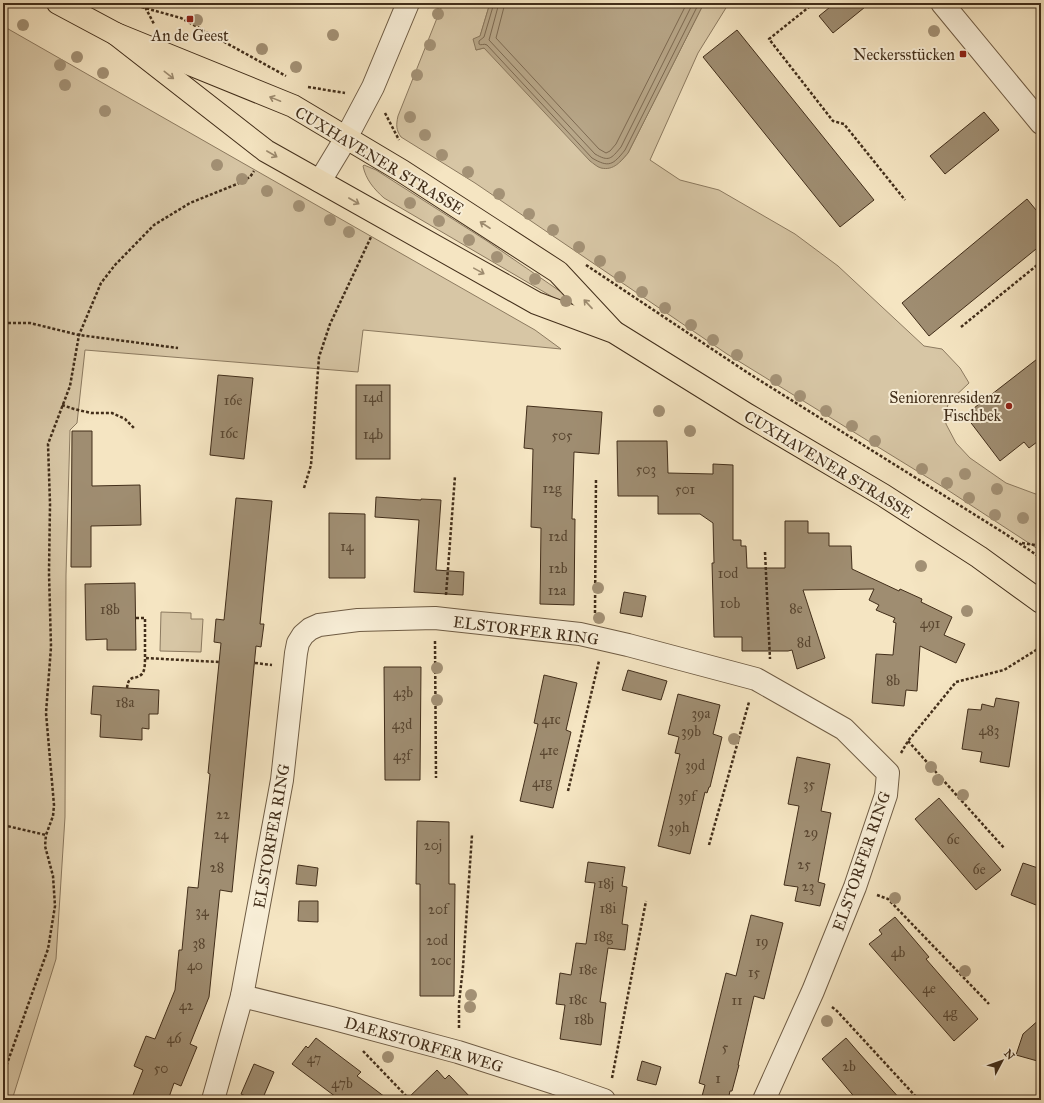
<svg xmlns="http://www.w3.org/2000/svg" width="1044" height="1103" font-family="'IM FELL Great Primer',serif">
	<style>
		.green { fill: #d7c6a5; stroke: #8c7a60 }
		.water { fill: #b8a789; stroke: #89775d }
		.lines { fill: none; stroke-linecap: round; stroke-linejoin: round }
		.shore { stroke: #7d6a52; stroke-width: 1 }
		.building { fill: #9f8d71; stroke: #422e1a }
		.minor-casing { stroke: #6f5c44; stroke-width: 24 }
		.major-casing { stroke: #422e1a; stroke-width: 24 }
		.path { stroke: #422e1a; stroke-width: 2.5; stroke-dasharray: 3 2; stroke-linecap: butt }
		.minor { stroke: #f8eed7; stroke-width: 22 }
		.major { stroke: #f5e5c2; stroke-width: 22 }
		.tree { fill: #a39175 }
		.oneway { stroke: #9c8a6e }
		.poi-dot { fill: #8f2418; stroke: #f8eed7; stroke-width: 1.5 }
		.labels { text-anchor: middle; stroke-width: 4; stroke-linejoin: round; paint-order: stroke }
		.number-label { font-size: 14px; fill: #594630 }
		.poi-label { font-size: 16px; fill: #422e1a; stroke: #f8eed7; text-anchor: end }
		.street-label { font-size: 16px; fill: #422e1a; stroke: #f8eed7 }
	</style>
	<rect width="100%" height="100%" fill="#f5e5c2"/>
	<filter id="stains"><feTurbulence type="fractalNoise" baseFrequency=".005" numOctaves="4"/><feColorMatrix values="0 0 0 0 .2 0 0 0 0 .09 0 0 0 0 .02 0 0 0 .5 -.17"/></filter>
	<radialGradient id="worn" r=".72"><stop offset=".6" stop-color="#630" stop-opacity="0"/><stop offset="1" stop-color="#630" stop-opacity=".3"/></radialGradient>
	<g class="green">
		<path d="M443,3H490L476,50L484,48L620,162L628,153L704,3H729L698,53L650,160L680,180L719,190L795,234L838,266L924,346L942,349L960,368L969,383L949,402L945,413L946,424L956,443L970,458L1006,483L1041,496V551L943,487L727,354L475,183L401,137C396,130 396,125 398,116Z"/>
		<polygon points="3,26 535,330 561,349 363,330 358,372 85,350 77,423 70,430 66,575 65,817 56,959 12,1100 3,1100"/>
		<path d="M364,165L376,170L487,241L583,307V311L556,299L384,198C374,189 366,180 363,166Z"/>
		<polygon points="161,612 191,613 191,619 203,619 201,652 160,651"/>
	</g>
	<path class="water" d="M490,3H704L628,153C621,161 614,171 601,168C597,167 593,163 590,161L484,48L476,50L473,39L480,36Z"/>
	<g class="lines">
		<g class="shore">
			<path d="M494,3L484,37L479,41V44C481,46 484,43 487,45L592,158C609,168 613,165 625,150L699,3"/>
			<path d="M499,3L489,40L595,154C609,162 611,159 621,147L693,3"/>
			<polyline points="505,3 496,38 599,149 606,153 610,151 616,144 687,3"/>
		</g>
	</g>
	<g class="building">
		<polygon points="835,3 870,3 833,33 819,16"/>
		<polygon points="737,30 874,200 840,227 703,57"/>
		<polygon points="984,112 999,130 945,174 930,156"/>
		<polygon points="1027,199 1041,216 1041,245 929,336 902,303"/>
		<polygon points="1041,356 1041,439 1029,448 1024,442 1000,461 965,415"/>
		<polygon points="218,375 253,378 244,459 210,455"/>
		<rect x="356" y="385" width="34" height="74"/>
		<polygon points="527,406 602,412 599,454 574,452 572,519 575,519 574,605 540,604 541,528 531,527 533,449 524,448"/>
		<polygon points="72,431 92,431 92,486 140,485 141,525 91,526 91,567 71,567"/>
		<polygon points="617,441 667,441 668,473 713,474 713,464 733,465 733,540 741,540 741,546 746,546 747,568 785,568 785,521 808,521 808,533 829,533 829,546 851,546 852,569 899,591 900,589 922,599 921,602 952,617 944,635 965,644 956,663 920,646 917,691 906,690 904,706 872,703 876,654 893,655 896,623 893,622 895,618 876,610 879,605 869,600 874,589 803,590 825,658 797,669 792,650 788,651 742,651 742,637 714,637 712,563 714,563 713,523 700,514 658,514 658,496 618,496"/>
		<polygon points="376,497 421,500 421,499 441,500 436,570 464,572 463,595 414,592 419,520 375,517"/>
		<polygon points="236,498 272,501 260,624 264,624 261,647 256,646 232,892 220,890 209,997 190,1044 197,1047 181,1086 174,1083 168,1100 131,1100 143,1070 134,1066 146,1036 155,1039 175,990 179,950 182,950 188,887 198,888 210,774 208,773 221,643 214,642 216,619 224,620"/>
		<polygon points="329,513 365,514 365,578 329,578"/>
		<polygon points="135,583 136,650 107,650 107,639 86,640 85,584"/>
		<polygon points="624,592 646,596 642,617 620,613"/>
		<polygon points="384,667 421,667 420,780 385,780"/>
		<polygon points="628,670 667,681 661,700 622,690"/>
		<polygon points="544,675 577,683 566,730 571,732 553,808 520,801 538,724 534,723"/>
		<polygon points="93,686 159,690 158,714 149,714 149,729 142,728 142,740 100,737 101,715 91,714"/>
		<polygon points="678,694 720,705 713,734 722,737 710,787 709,787 707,793 705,792 690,854 658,846 680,754 675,753 679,737 668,734"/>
		<polygon points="996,698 1019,702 1009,767 980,762 982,752 962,749 968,709 981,710 982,704 994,707"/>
		<polygon points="797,757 830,764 821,811 831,813 818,882 825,884 820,906 795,901 798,887 784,885 799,806 788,804"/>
		<polygon points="939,798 1001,870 976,890 915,819"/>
		<polygon points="417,821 449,822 449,884 455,884 454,996 420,996 420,884 416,884"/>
		<polygon points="588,862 625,867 622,886 627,887 622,924 628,925 625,950 608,948 600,1002 606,1003 601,1045 560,1039 565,1005 556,1004 560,973 571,975 576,943 586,944 595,883 585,882"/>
		<polygon points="1023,863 1041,869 1041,907 1011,895"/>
		<polygon points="298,865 318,868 316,886 296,884"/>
		<polygon points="299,901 318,901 318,922 298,921"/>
		<polygon points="751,915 783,923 764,999 754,996 738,1065 739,1065 732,1091 730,1091 728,1100 701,1100 705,1085 699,1083 726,973 736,976"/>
		<polygon points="895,917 929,957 926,959 978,1019 954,1041 869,944 882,934 879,930"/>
		<polygon points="1041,1018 1041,1062 1016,1055 1023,1034"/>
		<polygon points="316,1038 361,1072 357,1076 389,1100 340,1100 292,1064 306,1046 308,1048"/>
		<polygon points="846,1038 859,1053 901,1100 857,1100 841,1081 822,1059"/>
		<polygon points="642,1061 661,1067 656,1085 637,1080"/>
		<polygon points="254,1064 274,1072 262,1100 254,1100 241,1094"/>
		<polygon points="437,1070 445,1079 449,1075 473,1100 406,1100"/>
	</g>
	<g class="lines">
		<defs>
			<g id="minor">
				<polyline points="942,3 1041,123"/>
				<polyline points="320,181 346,138 373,87 408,3"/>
				<polyline points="242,996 331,1018 458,1052 555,1083 604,1100"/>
				<polyline points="213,1100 242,996 282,780 296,653 298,643 303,635 310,629 319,625 358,620 435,618 580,634 628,645 756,679 844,729 888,773 886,795 855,887 813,991 764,1100"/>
			</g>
			<g id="major">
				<polyline points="58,3 116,34 293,106 402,171 558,272 612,330"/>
				<polyline points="116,34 266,151 536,303 614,332 746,414 883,495 979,557 1041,602"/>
			</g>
		</defs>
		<use href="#minor" class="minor-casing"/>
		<use href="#major" class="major-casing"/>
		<g class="path">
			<polyline points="127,3 181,18 286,76"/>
			<polyline points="143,3 154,24"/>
			<polyline points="814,3 769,39 833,121 844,124 905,200"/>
			<polyline points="308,87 345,93"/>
			<polyline points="385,113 399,140"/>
			<polyline points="586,265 748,373 1004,533 1041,558"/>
			<polyline points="3,323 30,323 79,335 178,348"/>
			<polyline points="961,327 1041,262"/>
			<polyline points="62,405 74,409 91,413 112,413 125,419 135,429"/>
			<polyline points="304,488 311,465 319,357 330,324 371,237"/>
			<polyline points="1022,543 1041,546"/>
			<polyline points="765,552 770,659"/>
			<polyline points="446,595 455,476"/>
			<polyline points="595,613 596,478"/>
			<polyline points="136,618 145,618 145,658"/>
			<polyline points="435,641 436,778"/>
			<polyline points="255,663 272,665"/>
			<path d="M127,688C129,673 135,681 142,674C145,671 145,662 145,658L219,662"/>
			<polyline points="908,741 1004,848"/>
			<polyline points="901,753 908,741 956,682 1004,670 1041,647"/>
			<polyline points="568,791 599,661"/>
			<polyline points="3,826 7,826 46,835"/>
			<polyline points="709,845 749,702"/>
			<polyline points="877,895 888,899 989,1004"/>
			<polyline points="832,1007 837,1011 919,1100"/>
			<polyline points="459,1028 459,1003 463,967 472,835"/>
			<polyline points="363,1051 410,1100"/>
			<polyline points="3,1075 48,949 55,906 53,876 45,846 46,835 53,816 54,805 46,713 51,647 49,573 50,504 48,444 70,386 79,335 101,283 115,265 154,225 190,203 237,184 250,177 254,171"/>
			<polyline points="612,1078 646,901"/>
		</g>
		<use href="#minor" class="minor"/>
		<use href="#major" class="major"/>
	</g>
	<g class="tree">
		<circle cx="438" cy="14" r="6"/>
		<circle cx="197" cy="20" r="6"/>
		<circle cx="23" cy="25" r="6"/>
		<circle cx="934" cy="31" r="6"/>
		<circle cx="333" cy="35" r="6"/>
		<circle cx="430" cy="45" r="6"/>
		<circle cx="262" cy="49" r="6"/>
		<circle cx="77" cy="57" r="6"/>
		<circle cx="60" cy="65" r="6"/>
		<circle cx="296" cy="67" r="6"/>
		<circle cx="103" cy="73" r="6"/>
		<circle cx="417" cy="75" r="6"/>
		<circle cx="65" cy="85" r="6"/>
		<circle cx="105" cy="111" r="6"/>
		<circle cx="410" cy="117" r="6"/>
		<circle cx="425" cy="135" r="6"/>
		<circle cx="442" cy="155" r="6"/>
		<circle cx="217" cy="165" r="6"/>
		<circle cx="468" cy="172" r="6"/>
		<circle cx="242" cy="179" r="6"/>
		<circle cx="267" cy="191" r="6"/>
		<circle cx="499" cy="194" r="6"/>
		<circle cx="410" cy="203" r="6"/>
		<circle cx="299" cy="206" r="6"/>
		<circle cx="529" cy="214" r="6"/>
		<circle cx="330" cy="220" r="6"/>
		<circle cx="439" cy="221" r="6"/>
		<circle cx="553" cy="230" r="6"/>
		<circle cx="349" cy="232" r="6"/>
		<circle cx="469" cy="240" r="6"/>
		<circle cx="579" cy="247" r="6"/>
		<circle cx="497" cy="257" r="6"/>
		<circle cx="600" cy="261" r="6"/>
		<circle cx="620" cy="277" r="6"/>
		<circle cx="535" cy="279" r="6"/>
		<circle cx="642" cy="292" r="6"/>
		<circle cx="566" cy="301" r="6"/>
		<circle cx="665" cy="308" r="6"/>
		<circle cx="691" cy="325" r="6"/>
		<circle cx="713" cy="340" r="6"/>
		<circle cx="737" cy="355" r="6"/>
		<circle cx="776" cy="380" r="6"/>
		<circle cx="800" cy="396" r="6"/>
		<circle cx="659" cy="411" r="6"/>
		<circle cx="826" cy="411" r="6"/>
		<circle cx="852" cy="426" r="6"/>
		<circle cx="690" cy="431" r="6"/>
		<circle cx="875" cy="441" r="6"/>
		<circle cx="922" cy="469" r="6"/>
		<circle cx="965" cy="474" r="6"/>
		<circle cx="947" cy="483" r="6"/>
		<circle cx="997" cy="489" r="6"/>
		<circle cx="969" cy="498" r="6"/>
		<circle cx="995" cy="515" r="6"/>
		<circle cx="1023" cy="518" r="6"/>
		<circle cx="921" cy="566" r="6"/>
		<circle cx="598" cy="588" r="6"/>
		<circle cx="967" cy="611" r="6"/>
		<circle cx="599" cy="618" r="6"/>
		<circle cx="437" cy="668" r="6"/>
		<circle cx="437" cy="700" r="6"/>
		<circle cx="734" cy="739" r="6"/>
		<circle cx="931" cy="767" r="6"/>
		<circle cx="938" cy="780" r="6"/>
		<circle cx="963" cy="795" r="6"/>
		<circle cx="895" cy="898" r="6"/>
		<circle cx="965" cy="971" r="6"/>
		<circle cx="471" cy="995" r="6"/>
		<circle cx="470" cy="1007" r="6"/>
		<circle cx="827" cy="1021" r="6"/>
		<circle cx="388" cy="1057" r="6"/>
	</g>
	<defs><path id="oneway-shaft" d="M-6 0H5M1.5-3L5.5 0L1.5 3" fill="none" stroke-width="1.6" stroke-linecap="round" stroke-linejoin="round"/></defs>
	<g class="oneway">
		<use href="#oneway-shaft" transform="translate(169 75) rotate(38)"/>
		<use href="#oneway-shaft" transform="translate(275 99) rotate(-158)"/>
		<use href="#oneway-shaft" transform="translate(272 154) rotate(30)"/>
		<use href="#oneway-shaft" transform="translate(354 201) rotate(30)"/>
		<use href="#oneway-shaft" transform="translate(485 225) rotate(-147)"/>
		<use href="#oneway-shaft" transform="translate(479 271) rotate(29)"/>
		<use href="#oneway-shaft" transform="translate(588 304) rotate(-133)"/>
	</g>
	<g class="poi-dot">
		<rect x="186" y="15" width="8" height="8" rx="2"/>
		<rect x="959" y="50" width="8" height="8" rx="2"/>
		<circle cx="1009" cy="406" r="4"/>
	</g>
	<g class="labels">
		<g class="number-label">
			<text x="373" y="402">14d</text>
			<text x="233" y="405">16e</text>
			<text x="229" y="438">16c</text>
			<text x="373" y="439">14b</text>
			<text x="562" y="440">505</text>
			<text x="646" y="474">503</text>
			<text x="552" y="493">12g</text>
			<text x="685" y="494">501</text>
			<text x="558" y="541">12d</text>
			<text x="347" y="551">14</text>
			<text x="558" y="573">12b</text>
			<text x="728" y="578">10d</text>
			<text x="557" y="595">12a</text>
			<text x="730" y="608">10b</text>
			<text x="796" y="613">8e</text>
			<text x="110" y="614">18b</text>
			<text x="930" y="628">491</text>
			<text x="804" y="647">8d</text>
			<text x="893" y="685">8b</text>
			<text x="403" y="697">43b</text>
			<text x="125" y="707">18a</text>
			<text x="701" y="718">39a</text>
			<text x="551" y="724">41c</text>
			<text x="402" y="729">43d</text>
			<text x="989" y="735">483</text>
			<text x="691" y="736">39b</text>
			<text x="549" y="755">41e</text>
			<text x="402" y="760">43f</text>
			<text x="695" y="770">39d</text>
			<text x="542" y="787">41g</text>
			<text x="809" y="789">35</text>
			<text x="687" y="801">39f</text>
			<text x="223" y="819">22</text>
			<text x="679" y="832">39h</text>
			<text x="811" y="837">29</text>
			<text x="221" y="839">24</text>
			<text x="953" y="844">6c</text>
			<text x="433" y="850">20j</text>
			<text x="804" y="869">25</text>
			<text x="217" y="872">28</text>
			<text x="979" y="874">6e</text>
			<text x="606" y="888">18j</text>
			<text x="808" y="891">23</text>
			<text x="608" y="913">18i</text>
			<text x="438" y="914">20f</text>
			<text x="202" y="916">34</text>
			<text x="603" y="941">18g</text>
			<text x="437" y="945">20d</text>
			<text x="762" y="946">19</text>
			<text x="199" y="948">38</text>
			<text x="898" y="957">4b</text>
			<text x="441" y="965">20c</text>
			<text x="195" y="970">40</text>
			<text x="588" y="974">18e</text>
			<text x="754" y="977">15</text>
			<text x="929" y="993">4e</text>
			<text x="578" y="1004">18c</text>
			<text x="737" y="1005">11</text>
			<text x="186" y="1010">42</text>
			<text x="950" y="1017">4g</text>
			<text x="584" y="1024">18b</text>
			<text x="174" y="1043">46</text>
			<text x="725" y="1052">5</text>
			<text x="314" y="1063">47</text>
			<text x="849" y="1071">2b</text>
			<text x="161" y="1073">50</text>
			<text x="718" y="1083">1</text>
			<text x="342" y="1088">47b</text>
		</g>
		<g class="poi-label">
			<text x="190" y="41" text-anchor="middle">An de Geest</text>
			<text x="955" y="60">Neckersstücken</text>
			<text x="1001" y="403">Seniorenresidenz<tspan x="1001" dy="18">Fischbek</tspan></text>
		</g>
		<g class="street-label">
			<text transform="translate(380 160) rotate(31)" y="6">CUXHAVENER STRASSE</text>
			<text transform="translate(829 464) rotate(31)" y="6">CUXHAVENER STRASSE</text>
			<text transform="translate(526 630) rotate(7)" y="6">ELSTORFER RING</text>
			<text transform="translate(271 836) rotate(-80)" y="6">ELSTORFER RING</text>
			<text transform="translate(861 861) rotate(-71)" y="6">ELSTORFER RING</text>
			<text transform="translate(424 1044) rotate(16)" y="6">DAERSTORFER WEG</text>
		</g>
	</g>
	<rect width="1044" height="1103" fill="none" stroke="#f5e5c2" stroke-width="16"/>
	<rect x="4" y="4" width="1036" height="1095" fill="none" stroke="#422e1a" stroke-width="2"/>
	<rect x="8" y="8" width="1028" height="1087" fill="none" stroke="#422e1a"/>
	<g transform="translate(1002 1061) rotate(49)" stroke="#f8eed7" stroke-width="3" paint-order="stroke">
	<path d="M0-3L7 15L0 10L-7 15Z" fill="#422e1a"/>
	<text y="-6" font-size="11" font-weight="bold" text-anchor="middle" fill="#422e1a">N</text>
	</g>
	<rect width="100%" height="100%" filter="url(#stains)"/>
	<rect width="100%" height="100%" fill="url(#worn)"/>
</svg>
